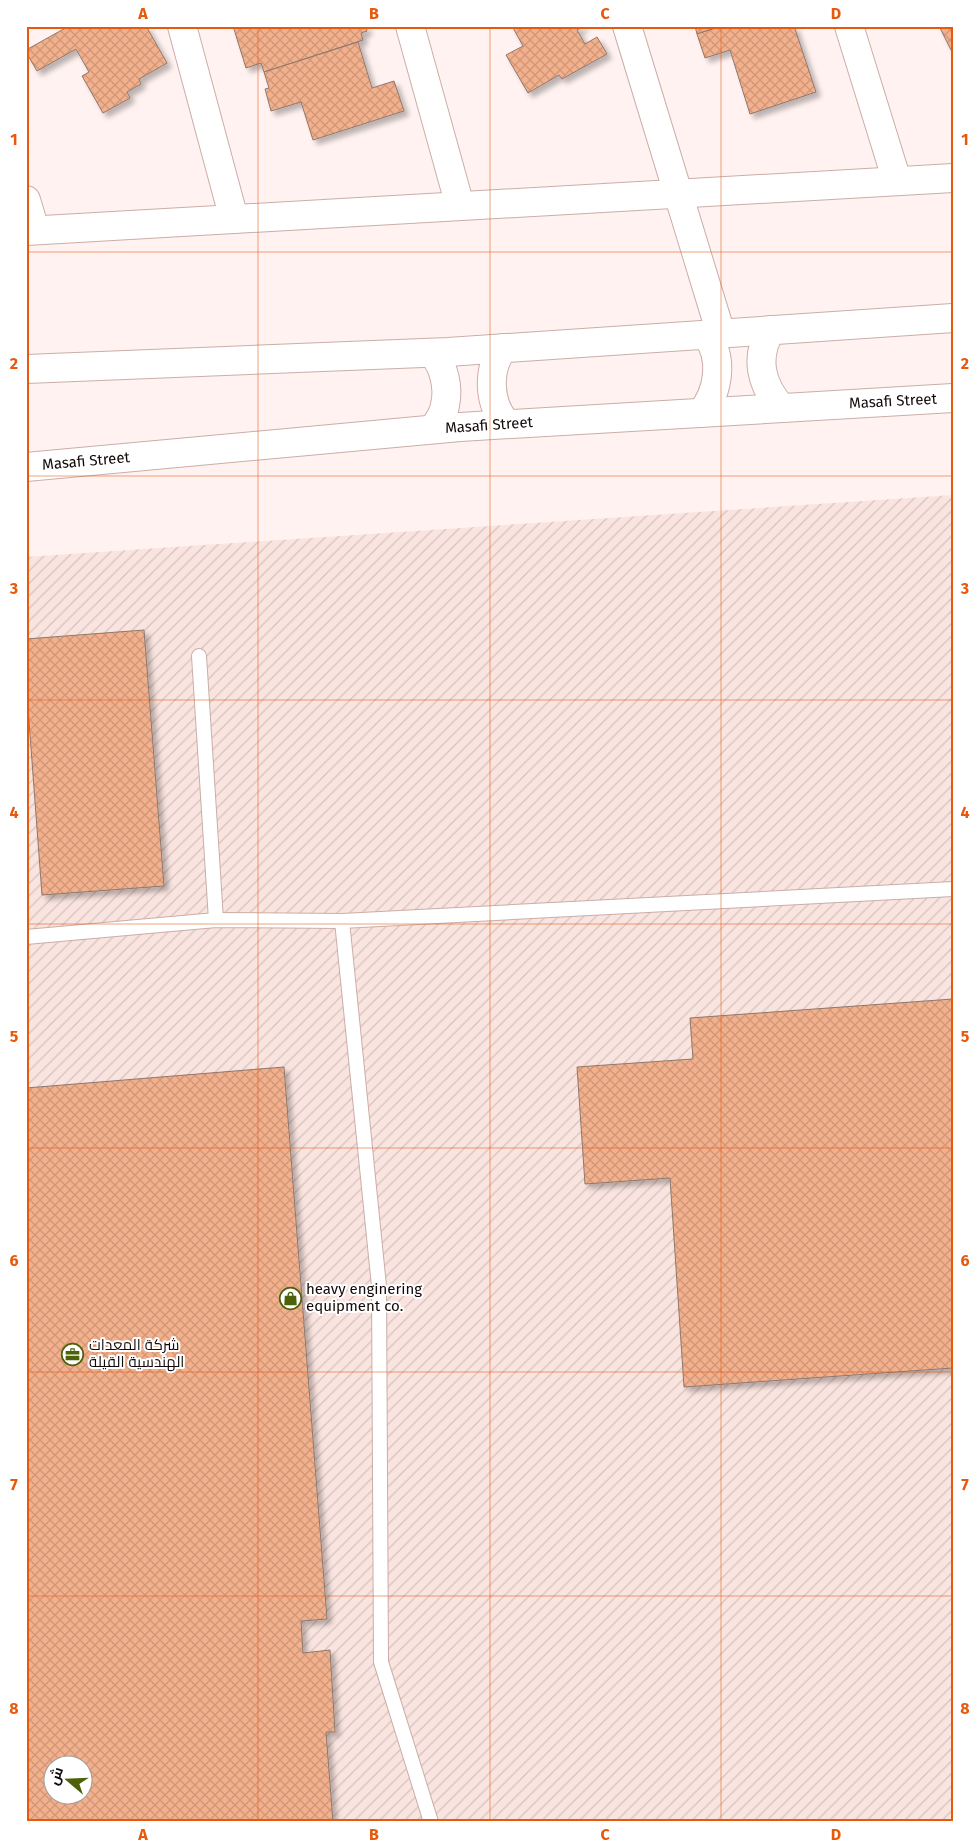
<svg xmlns="http://www.w3.org/2000/svg" width="979" height="1848" font-family="'Fira Sans',Cairo,sans-serif">
	<style>
		.industrial { fill: url(#industrial-furrows); fill-rule: evenodd }
		.building { fill: url(#building-cross-hatch); stroke: #8f786c; fill-rule: evenodd; filter: url(#shadow) }
		.lines { fill: none; stroke-linecap: round; stroke-linejoin: round }
		.lane-casing { stroke: #caaea8; stroke-width: 16 }
		.street-casing { stroke: #caaea8; stroke-width: 30 }
		.secondary-casing { stroke: #caaea8; stroke-width: 30 }
		.lane { stroke: #fff; stroke-width: 14 }
		.street { stroke: #fff; stroke-width: 28 }
		.secondary { stroke: #fff; stroke-width: 28 }
		.grid { fill: none; stroke: #e8590c; stroke-width: 1; stroke-opacity: 0.55 }
		.labels { text-anchor: middle; stroke-width: 4; stroke-linejoin: round; paint-order: stroke }
		.street-label { font-size: 15px; fill: #120908; stroke: #fff }
		.poi-label { font-size: 15px; fill: #120908; stroke: #fff; text-anchor: start }
		.neatline { fill: none; stroke: #e8590c; stroke-width: 2 }
		.grid-label { font-size: 16px; text-anchor: middle; font-weight: bold; fill: #e8590c }
	</style>
	<defs>
		<pattern id="industrial-furrows" width="10" height="10" patternUnits="userSpaceOnUse" patternTransform="scale(1.25)"><rect width="10" height="10" fill="#fae4df"/><path d="M-1 1l2-2M0 10L10 0M9 11l2-2" fill="none" stroke="#d5c2be"/></pattern>
		<pattern id="building-cross-hatch" width="8" height="8" patternUnits="userSpaceOnUse" patternTransform="scale(1.25)"><rect width="8" height="8" fill="#f3b08c"/><path d="M0 0l8 8M0 8l8-8" fill="none" stroke="#cf9677"/></pattern>
		<filter id="shadow"><feDropShadow dx="4.5" dy="4.5" stdDeviation="2.5" flood-color="#0004"/></filter>
	</defs>
	<rect width="100%" height="100%" fill="#fff2f0"/>
	<path class="industrial" d="M953,495V1822H26V557ZM52,1766H82V1796H52Z"/>
	<g class="building">
		<polygon points="69,26 146,26 167,63 139,79 141,84 127,92 130,98 103,113 82,76 89,72 76,49 37,71 26,52 26,50"/>
		<polygon points="233,26 366,26 367,31 361,33 363,40 264,72 261,63 246,68"/>
		<polygon points="512,26 585,26 577,30 585,44 597,37 607,54 562,79 559,75 528,93 506,55 523,46"/>
		<polygon points="695,26 722,26 697,34"/>
		<polygon points="722,26 775,26 775,29 783,26 794,26 816,92 750,114 730,50 705,58 697,34"/>
		<polygon points="939,26 953,26 953,50 951,50"/>
		<polygon points="358,42 372,88 394,81 404,111 313,140 301,102 271,111 265,89 269,88 264,72"/>
		<polygon points="144,630 164,886 42,895 26,681 26,639"/>
		<polygon points="953,999 953,1368 684,1387 670,1178 585,1184 577,1067 693,1059 690,1018"/>
		<path d="M284,1067L327,1619L301,1621L303,1653L330,1650L335,1732H326L333,1822H26V1088ZM52,1766H82V1796H52Z"/>
	</g>
	<g class="lines">
		<defs>
			<g id="lane">
				<polyline points="199,656 216,920"/>
				<polyline points="342,921 379,1286 381,1662 431,1822"/>
				<polyline points="26,937 216,920 342,921 953,889"/>
			</g>
			<g id="street">
				<polyline points="182,26 234,219"/>
				<polyline points="410,26 460,206"/>
				<polyline points="627,26 721,334"/>
				<polyline points="849,26 897,181"/>
				<polyline points="26,200 35,230"/>
				<polyline points="26,231 953,178"/>
			</g>
			<g id="secondary">
				<path d="M771,330C754,357 761,386 782,408"/>
				<path d="M503,348C487,370 488,404 507,424"/>
				<path d="M432,353C444,365 449,388 445,405C444,414 438,422 433,429"/>
				<polyline points="26,369 448,352 953,318"/>
				<path d="M701,413C719,392 724,357 706,335"/>
				<polyline points="26,467 460,427 953,398"/>
			</g>
		</defs>
		<use href="#lane" class="lane-casing"/>
		<use href="#street" class="street-casing"/>
		<use href="#secondary" class="secondary-casing"/>
		<use href="#lane" class="lane"/>
		<use href="#street" class="street"/>
		<use href="#secondary" class="secondary"/>
	</g>
	<path class="grid" d="M258,26V1822M490,26V1822M721,26V1822M26,252H953M26,476H953M26,700H953M26,924H953M26,1148H953M26,1372H953M26,1596H953"/>
	<defs>
		<symbol id="shop-ring" viewBox="-11 -11 22 22"><circle r="9.5" fill="#fff" stroke="#4d610b" stroke-width="1.5"/><path d="M-5-2.5h2.3a2.7 3.5 0 0 1 5.4 0H5L5.5 6h-11ZM-1.5-2.5h3a1.5 2.3 0 0 0-3 0Z" fill="#4d610b"/></symbol>
		<symbol id="office-ring" viewBox="-11 -11 22 22"><circle r="9.5" fill="#fff" stroke="#4d610b" stroke-width="1.5"/><path d="M-6-3h4V-5.5h4V-3h4V5H-6ZM-1-4.5V-3h2v-1.5ZM-6 0V1H6V0Z" fill="#4d610b"/></symbol>
	</defs>
	<g fill-rule="evenodd">
		<use href="#shop-ring" x="278" y="1286" width="25" height="25"/>
		<use href="#office-ring" x="60" y="1342" width="25" height="25"/>
	</g>
	<g class="labels">
		<g class="street-label">
			<text transform="translate(893 401) rotate(-3)" y="5">Masafi Street</text>
			<text transform="translate(489 425) rotate(-4)" y="5">Masafi Street</text>
			<text transform="translate(86 461) rotate(-5)" y="5">Masafi Street</text>
		</g>
		<g class="poi-label">
			<text x="306" y="1294">heavy enginering<tspan x="306" dy="17">equipment co.</tspan></text>
			<text x="89" y="1350">شركة المعدات<tspan x="89" dy="17">الهندسية القيلة</tspan></text>
		</g>
	</g>
	<rect width="979" height="1848" fill="none" stroke="#ffffff" stroke-width="55"/>
	<g transform="translate(68 1780) rotate(289)"><circle r="24" fill="#ffffff" stroke="#a09d9c"/>
	<path d="M0-4L9 19L0 12L-9 19Z" fill="#4d610b"/>
	<text y="-8" font-size="14" font-weight="bold" text-anchor="middle" fill="#120908">ش</text>
	</g>
	<rect x="28" y="28" width="924" height="1792" class="neatline"/>
	<g class="grid-label">
		<text x="143" y="19">A</text>
		<text x="374" y="19">B</text>
		<text x="605" y="19">C</text>
		<text x="836" y="19">D</text>
		<text x="14" y="145">1</text>
		<text x="965" y="145">1</text>
		<text x="14" y="369">2</text>
		<text x="965" y="369">2</text>
		<text x="14" y="594">3</text>
		<text x="965" y="594">3</text>
		<text x="14" y="818">4</text>
		<text x="965" y="818">4</text>
		<text x="14" y="1042">5</text>
		<text x="965" y="1042">5</text>
		<text x="14" y="1266">6</text>
		<text x="965" y="1266">6</text>
		<text x="14" y="1490">7</text>
		<text x="965" y="1490">7</text>
		<text x="14" y="1714">8</text>
		<text x="965" y="1714">8</text>
		<text x="143" y="1840">A</text>
		<text x="374" y="1840">B</text>
		<text x="605" y="1840">C</text>
		<text x="836" y="1840">D</text>
	</g>
</svg>
